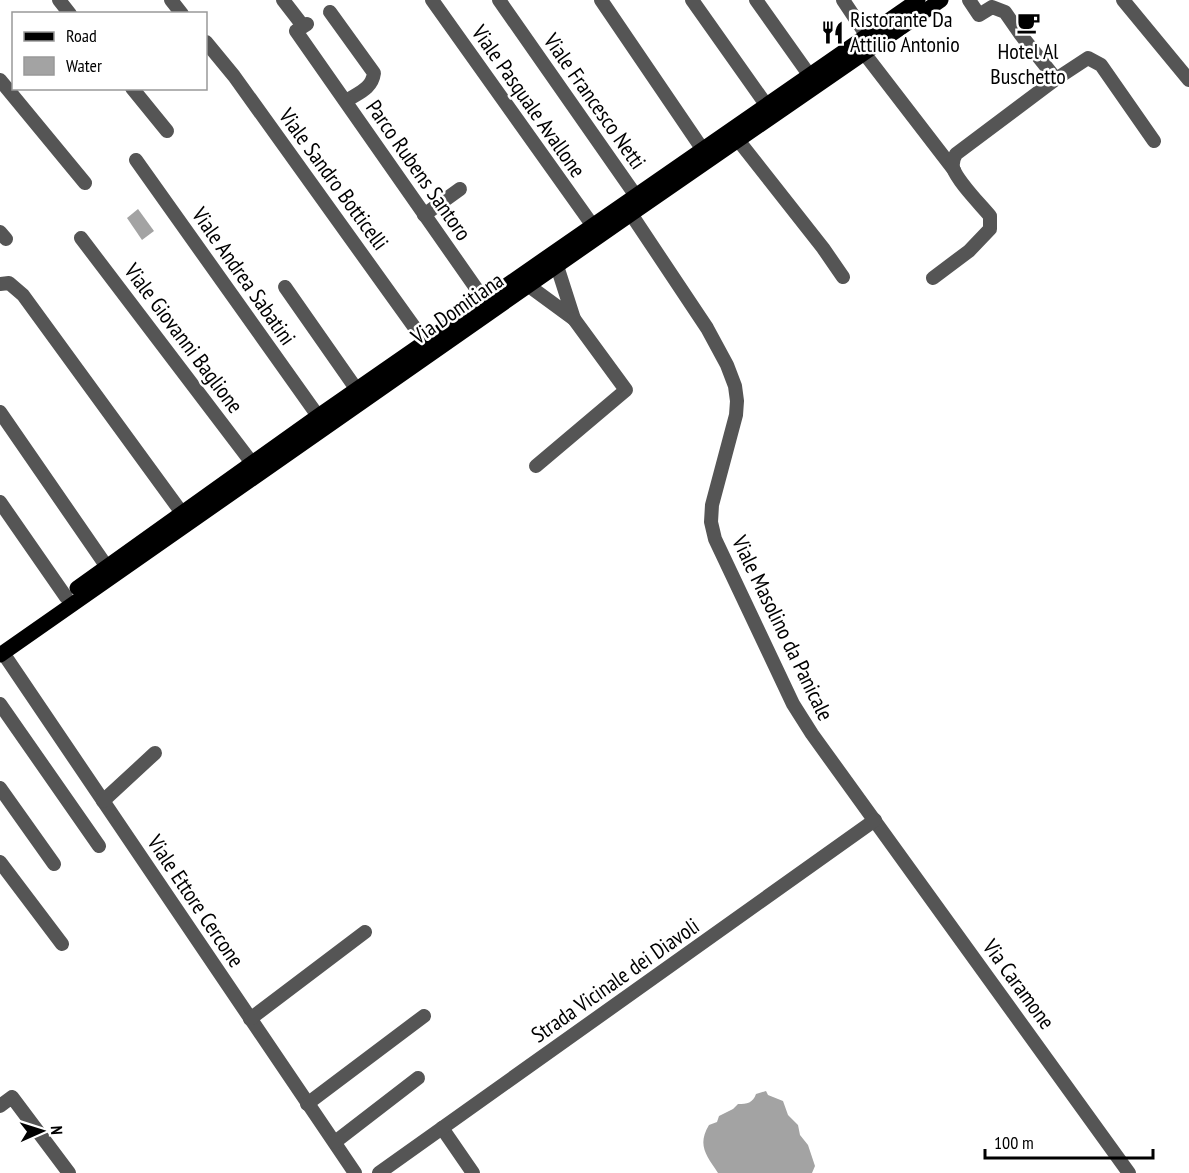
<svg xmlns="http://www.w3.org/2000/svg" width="1189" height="1173" font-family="'PT Sans Narrow',sans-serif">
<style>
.water{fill:#a3a3a3}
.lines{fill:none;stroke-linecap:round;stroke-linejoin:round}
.minor{stroke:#555;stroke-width:14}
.major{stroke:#000;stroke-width:15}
.labels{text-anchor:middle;stroke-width:5;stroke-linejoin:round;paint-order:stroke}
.poi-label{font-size:22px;fill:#000;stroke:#fff;text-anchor:start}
.street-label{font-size:22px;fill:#000;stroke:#fff}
</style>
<rect width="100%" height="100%" fill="#fff"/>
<!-- water -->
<g class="water">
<path d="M138,209l16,22 -12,9 -15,-22z"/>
<path d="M766,1091l2,4 15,6 5,14 10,10 2,10 8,10 7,21 -3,7h-94c-12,-18 -21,-28 -9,-48l8,-3 2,-6 14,-7 5,-5c9,0 15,-1 18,-10z"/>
</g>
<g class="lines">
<!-- minor -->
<g class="minor">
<path d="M59,0l11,14"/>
<path d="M171,0l11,14"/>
<path d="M283,0l17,22"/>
<path d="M432,0l161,226"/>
<path d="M499,0l137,196"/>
<path d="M601,0l102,150"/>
<path d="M692,0l75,106"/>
<path d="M756,0l54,76"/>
<path d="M843,0l24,36"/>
<path d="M969,0l10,15 13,-8 13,5 16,23 35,44"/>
<path d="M1123,0l66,80"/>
<path d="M330,12l44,61c-2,16 -16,20 -28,28"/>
<path d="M307,24l-11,7 189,270"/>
<path d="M206,42l28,34 191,266"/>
<path d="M864,53l90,117"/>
<path d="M0,80l85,103"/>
<path d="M132,88l35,43"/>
<path d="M738,140l85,108 20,29"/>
<path d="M136,160l182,256"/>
<path d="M631,214l76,114 20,37 8,21 2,15 -1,14 -24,90 -1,17 4,17 78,165 19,30 317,439"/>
<path d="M424,215l36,-26"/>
<path d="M0,232l6,7"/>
<path d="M81,238l171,225"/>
<path d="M933,278l36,-27 21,-22v-13c-10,-12 -32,-34 -37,-48 -1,-6 0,-9 3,-14l100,-75 32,-21 13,7 53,76"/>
<path d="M0,284l9,-1 14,12 159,218"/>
<path d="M529,286l45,33 -17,-53"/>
<path d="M285,287l72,103"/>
<path d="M0,412l107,155"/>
<path d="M536,466l90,-76 -52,-71"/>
<path d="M0,502l66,95"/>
<path d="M3,653l352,520"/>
<path d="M0,704l99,142"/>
<path d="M0,788l54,76"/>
<path d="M103,801l52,-48"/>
<path d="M0,862l62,82"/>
<path d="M250,1019l115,-87"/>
<path d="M307,1104l117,-88"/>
<path d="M0,1106l12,-9 57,76"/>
<path d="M442,1128l31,45"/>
<path d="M335,1142l83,-64"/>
<path d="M379,1173l496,-353"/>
</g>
<!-- major -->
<g class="major">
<path d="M77,588l241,-172 600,-416"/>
<path d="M0,655l631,-441 310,-214"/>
</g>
</g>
<!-- icons -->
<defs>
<symbol id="cafe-bare" viewBox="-9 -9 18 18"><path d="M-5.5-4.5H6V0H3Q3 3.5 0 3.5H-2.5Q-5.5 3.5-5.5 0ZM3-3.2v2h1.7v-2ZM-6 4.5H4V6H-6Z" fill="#000" stroke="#fff" stroke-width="2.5" paint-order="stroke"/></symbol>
<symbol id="restaurant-bare" viewBox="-9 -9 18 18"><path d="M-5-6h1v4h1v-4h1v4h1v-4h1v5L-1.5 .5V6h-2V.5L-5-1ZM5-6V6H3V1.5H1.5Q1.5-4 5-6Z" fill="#000" stroke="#fff" stroke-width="2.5" paint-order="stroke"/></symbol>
</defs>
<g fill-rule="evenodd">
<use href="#cafe-bare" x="1012" y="6" width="33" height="33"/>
<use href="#restaurant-bare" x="816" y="16" width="33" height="33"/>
</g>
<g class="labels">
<!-- poi labels -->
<g class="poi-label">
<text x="850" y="27">Ristorante Da<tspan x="850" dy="25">Attilio Antonio</tspan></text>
<text x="1028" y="59" text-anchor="middle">Hotel Al<tspan x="1028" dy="25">Buschetto</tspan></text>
</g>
<!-- street labels -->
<g class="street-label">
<text transform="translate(529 101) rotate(55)" y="8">Viale Pasquale Avallone</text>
<text transform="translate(595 101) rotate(55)" y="8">Viale Francesco Netti</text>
<text transform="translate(419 170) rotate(55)" y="8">Parco Rubens Santoro</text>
<text transform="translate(334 179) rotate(54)" y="8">Viale Sandro Botticelli</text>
<text transform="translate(244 276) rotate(55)" y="8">Viale Andrea Sabatini</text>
<text transform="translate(457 308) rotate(-35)" y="8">Via Domitiana</text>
<text transform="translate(184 338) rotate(53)" y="8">Viale Giovanni Baglione</text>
<text transform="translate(783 628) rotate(64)" y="8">Viale Masolino da Panicale</text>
<text transform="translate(196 901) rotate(56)" y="8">Viale Ettore Cercone</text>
<text transform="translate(615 980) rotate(-35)" y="8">Strada Vicinale dei Diavoli</text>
<text transform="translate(1019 984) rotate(54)" y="8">Via Caramone</text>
</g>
</g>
<!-- legend -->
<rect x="12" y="12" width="195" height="78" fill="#ffffff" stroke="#999999" stroke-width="1.5"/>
<rect x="24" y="32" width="30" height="9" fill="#000000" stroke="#999999" stroke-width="1.5"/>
<text x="66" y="42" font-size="18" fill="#000000">Road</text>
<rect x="24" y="57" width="30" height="18" fill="#a3a3a3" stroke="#999999" stroke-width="1.5"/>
<text x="66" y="72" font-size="18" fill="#000000">Water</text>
<!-- north arrow -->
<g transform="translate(42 1131) rotate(87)" stroke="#ffffff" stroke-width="4.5" paint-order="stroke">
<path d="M0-4.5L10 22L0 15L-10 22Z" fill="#000000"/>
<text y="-9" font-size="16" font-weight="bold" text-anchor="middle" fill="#000000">N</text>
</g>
<!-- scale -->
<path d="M985 1149v9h168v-9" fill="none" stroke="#000000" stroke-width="3"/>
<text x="994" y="1149" font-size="18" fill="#000000" stroke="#ffffff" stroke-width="4.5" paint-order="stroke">100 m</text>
</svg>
